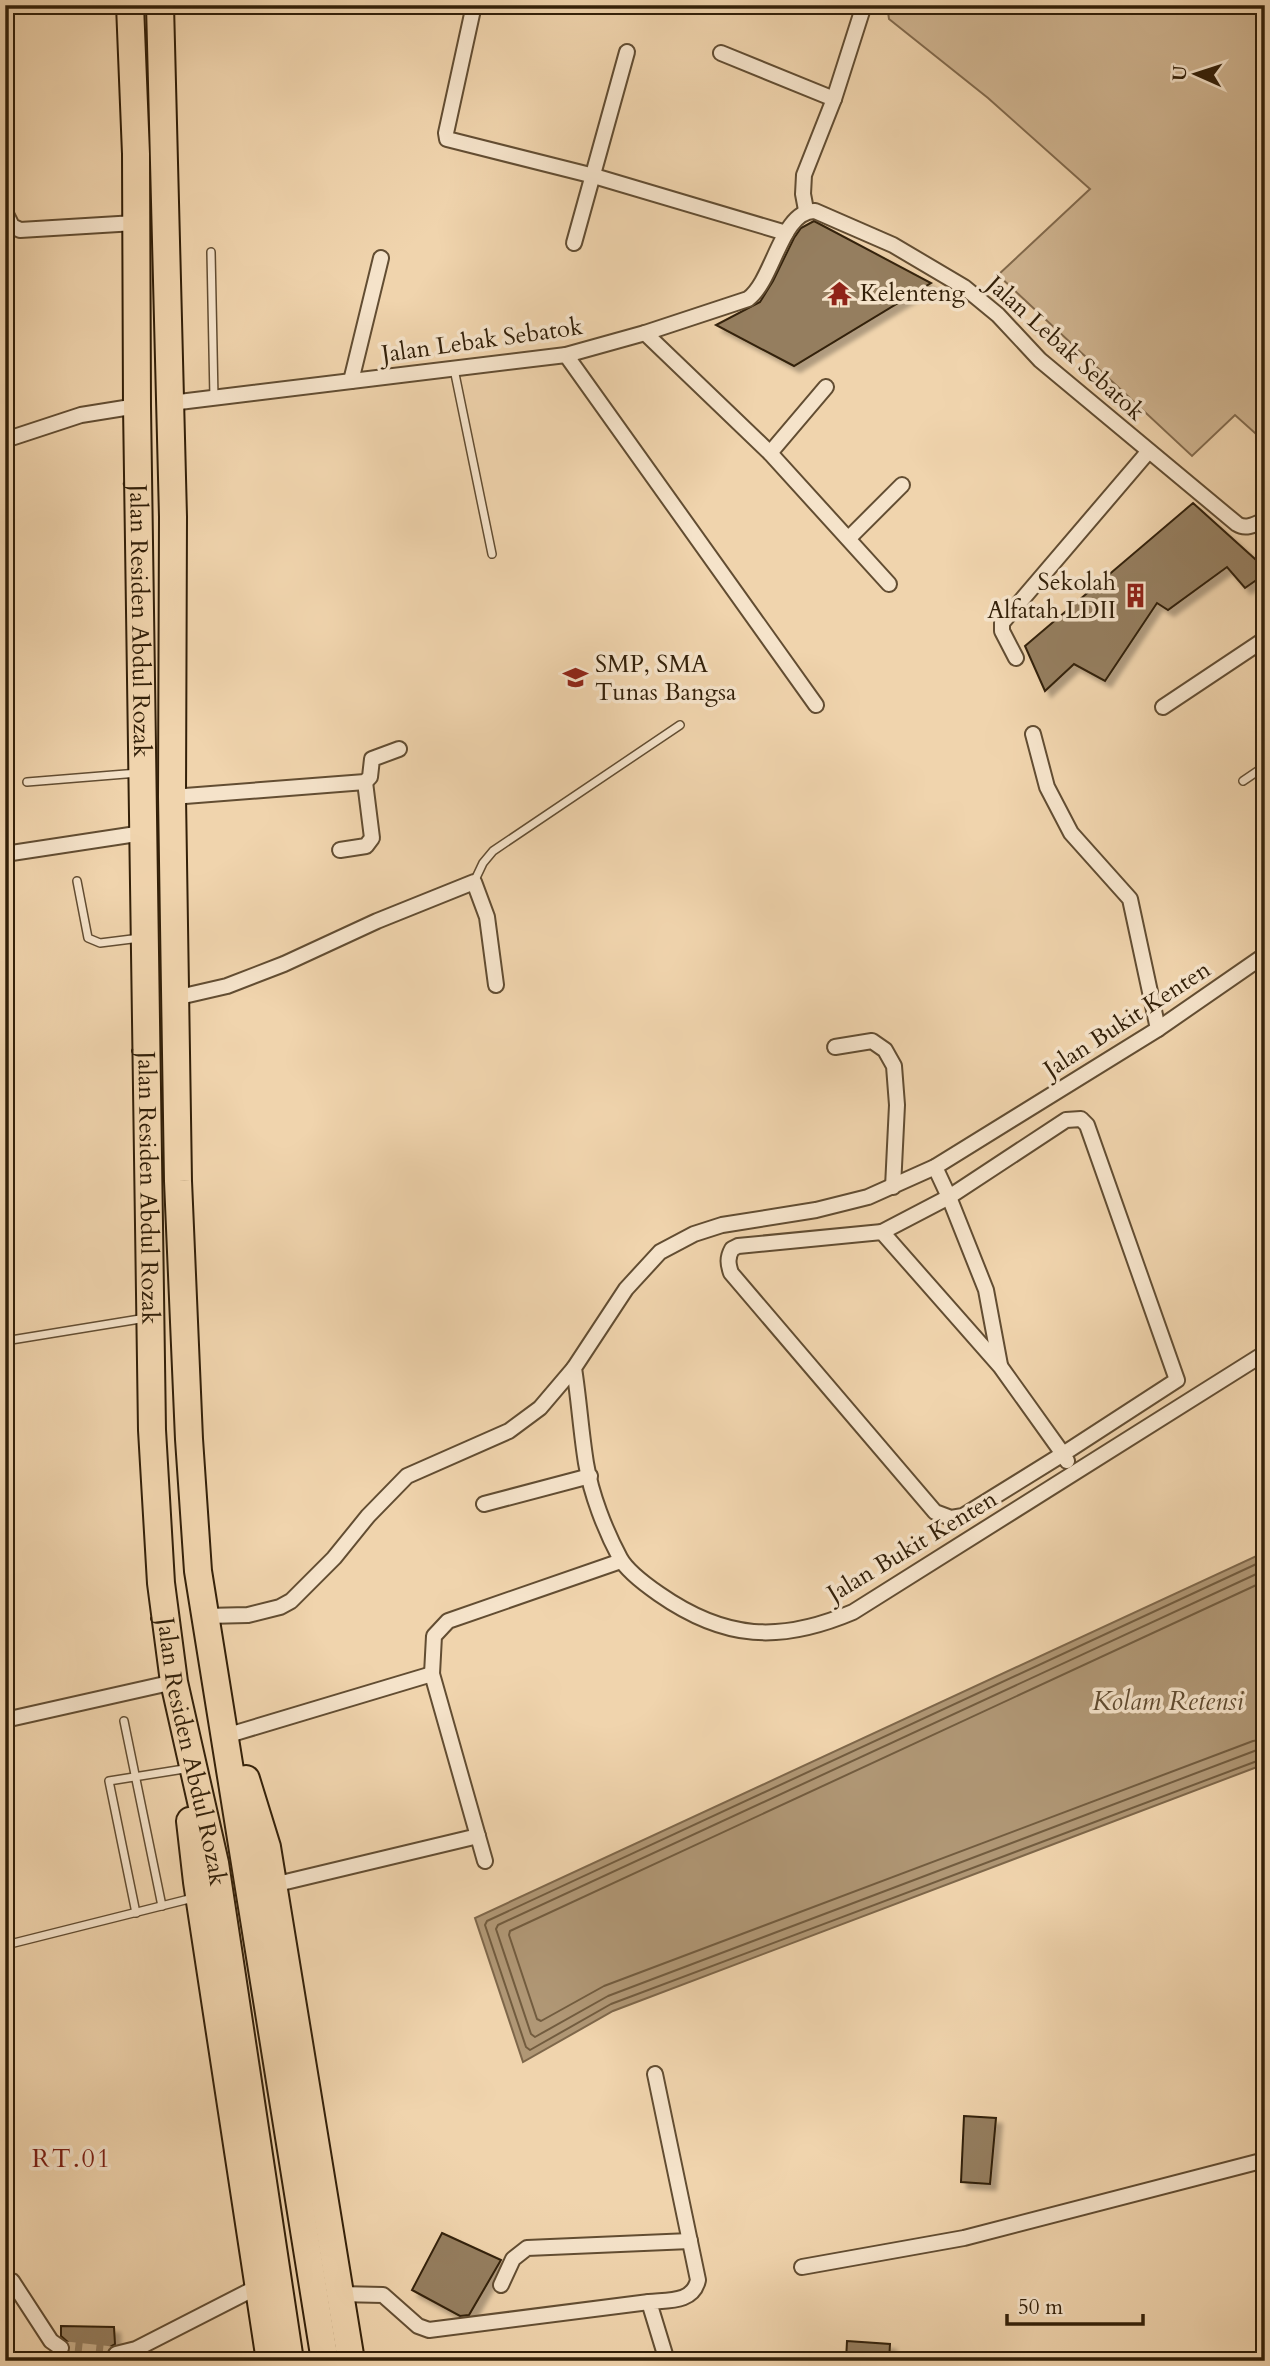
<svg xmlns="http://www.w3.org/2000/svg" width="1270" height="2366" font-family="Cardo,serif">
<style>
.green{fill:#d0b591;stroke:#826a4d;stroke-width:2}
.water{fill:#b09775;stroke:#7e674a;stroke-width:2}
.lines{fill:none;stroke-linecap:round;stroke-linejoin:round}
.shore{stroke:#725c3f;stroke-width:2}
.building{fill:#957e5e;stroke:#332009;stroke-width:2;filter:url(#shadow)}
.street-tunnel{stroke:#cab08c;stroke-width:14;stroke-dasharray:14 7;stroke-linecap:butt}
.lane-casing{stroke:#624d32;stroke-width:10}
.street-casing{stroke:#624d32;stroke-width:18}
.highway-casing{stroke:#332009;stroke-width:30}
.lane{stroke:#f5e3ca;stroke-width:7}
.street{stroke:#f5e3ca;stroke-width:14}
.highway{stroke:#f0d4ad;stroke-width:26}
.labels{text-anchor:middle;stroke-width:7;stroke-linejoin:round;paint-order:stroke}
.poi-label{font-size:24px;fill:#332009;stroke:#f5e3ca;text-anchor:start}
.street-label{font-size:24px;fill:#332009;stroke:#f5e3ca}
.water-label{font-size:26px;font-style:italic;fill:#5f4a2f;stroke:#f5e3ca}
.neighbourhood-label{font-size:26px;letter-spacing:2px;fill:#7a1f14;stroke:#f5e3ca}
</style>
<defs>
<filter id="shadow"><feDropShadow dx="6" dy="6" stdDeviation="2" flood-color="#0004"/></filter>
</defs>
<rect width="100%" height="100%" fill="#f0d4ad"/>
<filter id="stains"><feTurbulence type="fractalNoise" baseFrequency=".00286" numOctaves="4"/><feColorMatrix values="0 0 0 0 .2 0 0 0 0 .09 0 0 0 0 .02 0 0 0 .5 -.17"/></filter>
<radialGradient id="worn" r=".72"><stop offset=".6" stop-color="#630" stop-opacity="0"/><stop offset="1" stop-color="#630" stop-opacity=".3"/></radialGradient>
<!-- green -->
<path class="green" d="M887,5h378v437l-30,-27 -43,41 -194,-181 92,-86 -102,-91 -99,-79z"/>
<!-- water -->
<path class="water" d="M1265,1552v212l-652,247 -90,51 -48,-144z"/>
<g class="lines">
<!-- shore -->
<g class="shore">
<path d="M1265,1560l-778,361 -2,4 41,122 4,3 81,-46 654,-246"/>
<path d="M1265,1570l-767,355 -2,4 35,105 4,3 73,-41 649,-246 8,-1"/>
<path d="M1265,1581l-755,350 -1,4 28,84 4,2 63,-35 649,-245 12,-2"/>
</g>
</g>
<!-- building -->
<g class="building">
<path d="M814,221l117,62 -137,83 -78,-41 44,-23 13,-21 21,-43 7,-10z"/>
<path d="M1193,503l72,65v6l-20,14 -18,-21 -59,43 -11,-7 -52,78 -31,-17 -29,27 -20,-45z"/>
<path d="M964,2116l32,2 -6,66 -29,-2z"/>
<path d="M442,2233l59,27 -32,55 -9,1 -48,-26z"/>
<path d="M61,2326l53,1 1,17 -5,3 -3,5 2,9h-47v-4l6,-3 3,-6 -2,-5 -8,-7z"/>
<path d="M847,2341l43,3 -1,17h-43z"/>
</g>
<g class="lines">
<!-- street-tunnel -->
<path class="street-tunnel" d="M61,2348l55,6"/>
<defs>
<g id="lane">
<path d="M211,252l3,146"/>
<path d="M454,369l38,185"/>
<path d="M1243,781l22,-15"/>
<path d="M27,782l111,-9"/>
<path d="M77,881l11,57 12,5 40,-5"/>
<path d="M474,882l9,-19 10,-12 187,-126"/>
<path d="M5,1341l141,-23"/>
<path d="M124,1721l38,185"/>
<path d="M136,1913l-27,-132 75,-12"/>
<path d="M14,1943l179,-45"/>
</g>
<g id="street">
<path d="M474,5l-28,128 1,6 147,37 192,57"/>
<path d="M721,53l113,46"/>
<path d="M806,210l-3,-16 1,-19 30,-76 30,-94"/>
<path d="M5,212l7,14 8,4 115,-7"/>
<path d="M574,243l53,-191"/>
<path d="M645,333l125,120 119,131"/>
<path d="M566,355l250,350"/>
<path d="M351,381l30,-123"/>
<path d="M171,403l395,-48 79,-22 103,-34c26,-19 33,-89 67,-88l78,34 71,42 34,28 42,45 197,164c9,6 19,0 28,-4"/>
<path d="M5,440l76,-25 56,-9"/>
<path d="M770,453l56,-66"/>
<path d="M849,538l53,-53"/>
<path d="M1016,658l-14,-27v-8l146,-171"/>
<path d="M1163,707l102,-68"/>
<path d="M1033,734l14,53 24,46 59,66 28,130"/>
<path d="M172,797l193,-15 5,-5 2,-18 27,-10"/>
<path d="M340,850l26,-4 6,-8 -7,-56"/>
<path d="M5,854l138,-21"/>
<path d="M1265,955l-107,74 -223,138 -67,30 -52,13 -94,15 -28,9 -34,18 -34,37 -52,79c5,32 7,64 12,95 5,31 19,67 34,95 7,13 26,27 39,36 66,46 121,49 194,18l412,-259"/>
<path d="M175,998l52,-12 57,-22 93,-43 97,-39 13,35 9,68"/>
<path d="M835,1047l37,-6 13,9 9,16 3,39 -4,82"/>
<path d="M935,1167l14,30 37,93 14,75"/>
<path d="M882,1232l118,134 63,88 -100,62 -12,2 -16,-6 -204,-239c-3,-9 -4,-15 1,-24l6,-3z"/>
<path d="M882,1232l67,-35 117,-77 15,-1 6,6 90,255 -114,74 4,7"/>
<path d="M484,1504l106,-28"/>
<path d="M206,1616l42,-1 32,-8 11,-6 43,-43 34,-42 39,-40 102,-45 31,-23 34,-40"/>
<path d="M5,1720l169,-38"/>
<path d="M232,1734l200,-60"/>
<path d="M485,1861l-53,-187 2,-38 14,-15 173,-60"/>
<path d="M273,1885l205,-49"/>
<path d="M655,2074l43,206c-5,23 -30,20 -49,22l18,59"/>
<path d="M802,2267l162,-29 301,-78"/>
<path d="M12,2281l39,60 10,7"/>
<path d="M501,2285l12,-26 14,-11 163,-7"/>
<path d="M339,2294l44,1 35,31 11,4 220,-28"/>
<path d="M116,2354l20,-5 123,-63"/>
</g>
<g id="highway">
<path id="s1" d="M130,5l6,149 1,252 15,1024 9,153 13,99 41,181 75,498"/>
<path d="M160,5l13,512 -1,280 6,384 11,258 9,132 127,790"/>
<path d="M246,1779l21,68 84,514"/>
<path d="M190,1821l7,61 73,479"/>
</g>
</defs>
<!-- lane casing -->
<use href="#lane" class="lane-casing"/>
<!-- street casing -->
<use href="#street" class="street-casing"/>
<!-- highway casing -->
<use href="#highway" class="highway-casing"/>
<!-- lane -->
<use href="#lane" class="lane"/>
<!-- street -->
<use href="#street" class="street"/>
<!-- highway -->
<use href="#highway" class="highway"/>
</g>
<!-- icons -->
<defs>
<symbol id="temple-bare" viewBox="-9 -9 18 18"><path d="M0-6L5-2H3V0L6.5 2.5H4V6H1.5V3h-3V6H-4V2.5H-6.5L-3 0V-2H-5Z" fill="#8f2418" stroke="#f5e3ca" stroke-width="2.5" paint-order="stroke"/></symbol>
<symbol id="building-bare" viewBox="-9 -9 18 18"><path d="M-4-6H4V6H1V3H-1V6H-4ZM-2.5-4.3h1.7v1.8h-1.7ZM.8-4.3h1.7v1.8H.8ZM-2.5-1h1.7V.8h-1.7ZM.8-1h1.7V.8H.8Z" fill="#8f2418" stroke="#f5e3ca" stroke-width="2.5" paint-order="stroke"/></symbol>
<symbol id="school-bare" viewBox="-9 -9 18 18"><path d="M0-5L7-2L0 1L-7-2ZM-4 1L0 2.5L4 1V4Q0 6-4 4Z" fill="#8f2418" stroke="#f5e3ca" stroke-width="2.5" paint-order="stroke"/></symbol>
</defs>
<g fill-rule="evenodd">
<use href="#temple-bare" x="822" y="276" width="35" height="35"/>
<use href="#building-bare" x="1118" y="578" width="35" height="35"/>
<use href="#school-bare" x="558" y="660" width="35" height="35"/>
</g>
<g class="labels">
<!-- poi labels -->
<g class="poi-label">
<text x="860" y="301">Kelenteng</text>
<text x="1116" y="590" text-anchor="end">Sekolah<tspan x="1116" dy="28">Alfatah LDII</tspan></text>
<text x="595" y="672">SMP, SMA<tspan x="595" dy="28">Tunas Bangsa</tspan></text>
</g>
<!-- street labels -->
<g class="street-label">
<text transform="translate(482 340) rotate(-8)" y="8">Jalan Lebak Sebatok</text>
<text transform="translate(1066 348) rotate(42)" y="8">Jalan Lebak Sebatok</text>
<text dy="8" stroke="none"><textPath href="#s1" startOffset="616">Jalan Residen Abdul Rozak</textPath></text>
<text transform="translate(1127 1019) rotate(-33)" y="8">Jalan Bukit Kenten</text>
<text dy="8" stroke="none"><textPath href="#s1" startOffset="1183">Jalan Residen Abdul Rozak</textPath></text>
<text transform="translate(912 1546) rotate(-31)" y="8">Jalan Bukit Kenten</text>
<text dy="8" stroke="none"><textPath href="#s1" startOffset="1750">Jalan Residen Abdul Rozak</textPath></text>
</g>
<!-- water labels -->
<g class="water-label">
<text x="1168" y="1710">Kolam Retensi</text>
</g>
<!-- neighbourhood labels -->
<g class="neighbourhood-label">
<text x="72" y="2167">RT.01</text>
</g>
</g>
<!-- margin -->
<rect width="1270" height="2366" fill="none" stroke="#f0d4ad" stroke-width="28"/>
<rect x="7" y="7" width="1256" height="2352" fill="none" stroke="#332009" stroke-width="3.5"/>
<rect x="14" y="14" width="1242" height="2338" fill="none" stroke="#332009" stroke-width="2"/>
<!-- north arrow -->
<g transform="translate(1196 74) rotate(273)" stroke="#f5e3ca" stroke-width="5" paint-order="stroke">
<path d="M0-5L12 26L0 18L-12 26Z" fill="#332009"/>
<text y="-10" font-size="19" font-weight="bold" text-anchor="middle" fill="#332009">U</text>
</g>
<!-- scale -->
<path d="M1007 2314v10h136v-10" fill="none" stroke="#332009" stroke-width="3.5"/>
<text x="1018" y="2314" font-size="21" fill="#332009" stroke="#f5e3ca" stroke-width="5" paint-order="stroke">50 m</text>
<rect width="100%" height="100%" filter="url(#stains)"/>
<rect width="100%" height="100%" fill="url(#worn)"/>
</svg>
